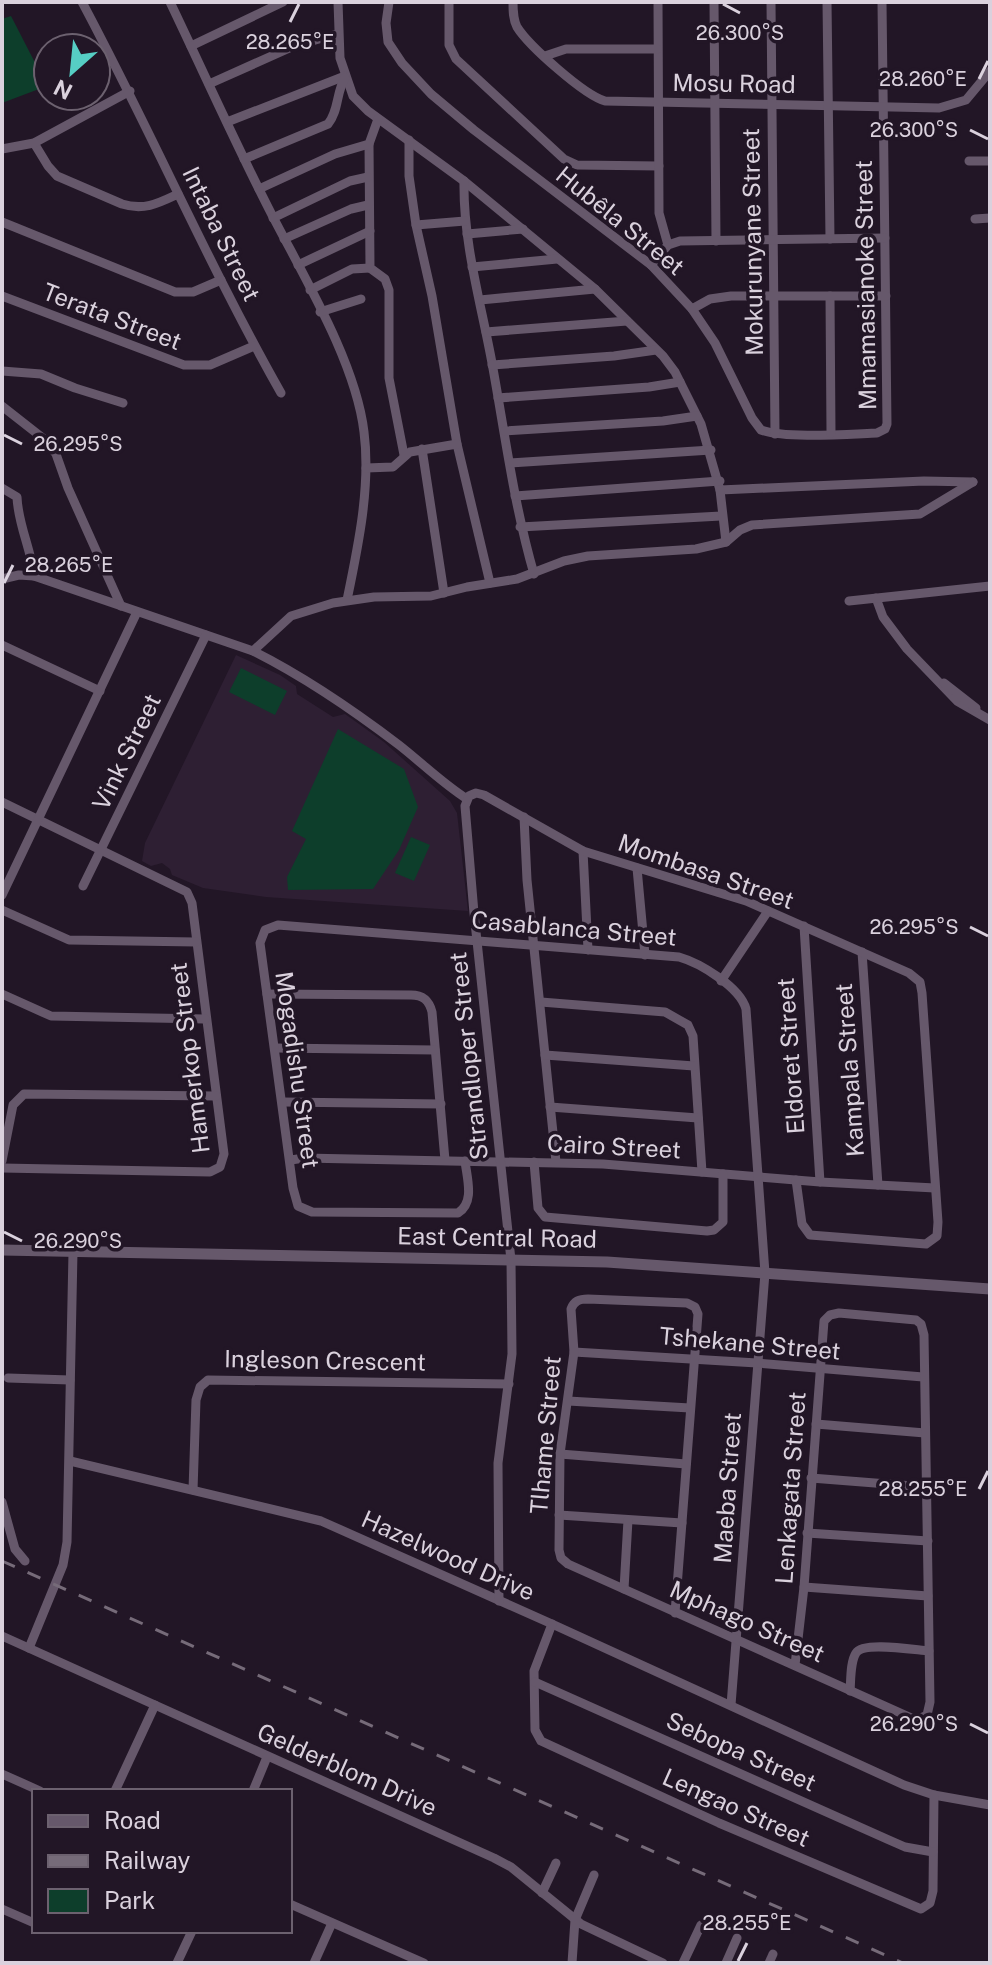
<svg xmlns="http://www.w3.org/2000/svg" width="992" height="1965" font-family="'Public Sans',sans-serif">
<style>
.built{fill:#2e1f33}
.green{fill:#0d3e2b}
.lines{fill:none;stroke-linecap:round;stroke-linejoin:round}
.minor{stroke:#66586b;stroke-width:9}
.tertiary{stroke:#66586b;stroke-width:11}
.rail{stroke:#766b79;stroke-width:3;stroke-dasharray:14 14;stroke-linecap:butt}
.ticks{fill:none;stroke:#dad1dd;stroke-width:3}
.labels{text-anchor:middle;stroke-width:7;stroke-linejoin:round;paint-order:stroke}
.street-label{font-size:24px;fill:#dad1dd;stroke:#221626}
.ticks-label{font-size:20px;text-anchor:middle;fill:#dad1dd;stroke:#221626;stroke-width:7;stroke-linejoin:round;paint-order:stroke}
</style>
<rect width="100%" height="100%" fill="#221626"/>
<!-- built -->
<path class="built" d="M236,655l44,20 16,11 1,8 36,23 12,-3 39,28 66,59 7,12 11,98 -202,-14 -63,-9 -31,-13 -2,-6 -8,-6 -11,3 -9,-5 3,-18z"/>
<!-- green -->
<g class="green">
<path d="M11,16l36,70 -45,17v-84z"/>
<path d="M241,668l46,23 -12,24 -46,-23z"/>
<path d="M338,729l66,40 14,38 -19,43 -26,39 -85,1 -1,-13 19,-38 -14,-8z"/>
<path d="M411,837l19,8 -16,36 -19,-8z"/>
</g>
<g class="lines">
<!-- minor -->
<g class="minor">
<path d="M82,2c69,129 127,264 199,391"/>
<path d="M170,2c34,71 66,143 102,213 32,62 84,148 92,217 7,54 -6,115 -17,168"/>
<path d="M338,2l2,56 13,38 15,15 96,70 131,108 68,67 12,16 26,52 19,66 204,-9 49,1"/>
<path d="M389,2l-3,21 2,19 14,21 29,31 43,36 177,135 41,44 23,34 37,75 9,12c23,9 89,4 116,3l8,-4 2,-5 -5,-422"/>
<path d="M449,2v43l7,14 108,100 13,6 82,1"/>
<path d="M513,2c0,9 0,17 4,25 12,19 67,68 88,74l334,7 27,-8 24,-29"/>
<path d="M658,2l1,211 9,32"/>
<path d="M714,2l2,239"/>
<path d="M771,2l4,432"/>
<path d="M827,2l3,237"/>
<path d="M191,46l92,-44"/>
<path d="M545,56l21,-7h91"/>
<path d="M209,84l85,-38 43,-12"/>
<path d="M227,122l118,-46"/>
<path d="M409,140v36l7,49 16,71 25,148 33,139"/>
<path d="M34,143l14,23 9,10 65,28c22,7 37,-1 56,-10"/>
<path d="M369,144l1,124 15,11 4,11v88l15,77"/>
<path d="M2,149l32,-6 96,-52"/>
<path d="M244,159l84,-35c11,-13 8,-32 17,-46"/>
<path d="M969,161h21"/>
<path d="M464,181c-1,62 17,122 28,182 13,71 22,142 42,211"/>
<path d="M259,189l76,-35 34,-10 9,-25"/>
<path d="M273,218l77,-37 18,-4"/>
<path d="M975,219l15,-1"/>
<path d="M2,222l173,70h18l28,-12"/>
<path d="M416,225l49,-4"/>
<path d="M467,234l56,-5"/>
<path d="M284,239l67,-30 17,-4"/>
<path d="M298,265l72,-34"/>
<path d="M651,265l17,-20 12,-4 205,-3"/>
<path d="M472,267l85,-8"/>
<path d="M310,290l42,-21 18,-1"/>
<path d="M2,296l182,69h26l44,-19"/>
<path d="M830,296l1,137"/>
<path d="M480,300l115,-11"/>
<path d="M692,309l18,-10 21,-3h155"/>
<path d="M320,312l41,-13"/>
<path d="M486,332l141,-11"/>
<path d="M492,365l122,-9 42,-6"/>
<path d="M2,371l39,3 34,14 48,15"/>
<path d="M498,398l151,-11 31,-5"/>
<path d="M2,406l42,33 12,15 12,34 53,118"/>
<path d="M505,431l158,-10 34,-5"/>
<path d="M422,449l22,144"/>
<path d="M510,463l201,-13"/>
<path d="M366,468l27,-1 17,-15 47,-8"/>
<path d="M2,488l15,9c1,28 14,51 17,79"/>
<path d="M515,496l205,-15"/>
<path d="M520,527l201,-11"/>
<path d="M726,542l14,-12 12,-5 168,-11 53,-32"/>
<path d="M2,579l17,-4 15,1 219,75c52,26 100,59 146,94 23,18 43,38 68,54"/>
<path d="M876,598l7,19 24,32 50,52 33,19"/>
<path d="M849,601l141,-15"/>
<path d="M2,645l98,46"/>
<path d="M253,651l38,-35 42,-13 41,-6 57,-1 36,-9 50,-8 47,-18 24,-5 108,-7 30,-7 -6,-52"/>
<path d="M944,683l32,25"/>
<path d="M2,802l185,90 5,11 32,251 -4,13 -10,5 -208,-4"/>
<path d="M524,817l3,63 29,282"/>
<path d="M583,851l5,99"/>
<path d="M637,868l8,87"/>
<path d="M83,886l123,-251"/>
<path d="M2,895l135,-283"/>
<path d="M2,910l67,30 127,2"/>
<path d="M804,926l16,256"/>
<path d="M862,952l16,233"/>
<path d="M721,981l47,-70"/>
<path d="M2,994l49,22 154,3"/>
<path d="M267,994l144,1c12,0 18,5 21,17l13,148"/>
<path d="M541,1002l124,10 23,13 5,11 9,136"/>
<path d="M275,1048l160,2"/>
<path d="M545,1055l149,11"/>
<path d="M283,1102l158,2"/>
<path d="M550,1107l148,11"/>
<path d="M291,1160l13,-2 299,6 217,18 115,6"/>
<path d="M2,1161l11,-56 11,-11 192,2"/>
<path d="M465,1161c2,18 10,41 -7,52l-146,-1 -14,-6 -5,-18 -33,-245 5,-13 13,-5 401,32c21,6 61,30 67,52l19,264 -34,432"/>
<path d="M534,1162l4,46 7,9 162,14 7,-1 9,-8v-48"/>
<path d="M574,1352l183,11 166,14"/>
<path d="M8,1378l62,2"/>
<path d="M568,1401l122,7"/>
<path d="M816,1424l109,9"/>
<path d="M560,1454l126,10"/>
<path d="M70,1461l251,60 231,103 352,161 30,10 56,10"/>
<path d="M811,1478l115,9"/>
<path d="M193,1490l3,-90 4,-13 8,-7 301,4"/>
<path d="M2,1502l13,47 10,12"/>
<path d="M559,1515l123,8"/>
<path d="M807,1533l121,8"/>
<path d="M804,1587l124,9"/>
<path d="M624,1589l4,-69"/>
<path d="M499,1601l-1,-138 14,-109 -1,-94 -37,-347 -9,-107 4,-10 7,-3 8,2 99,56 163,50 163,72 11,9 2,11 16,229 -1,14 -11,8 -116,-9 -8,-11 -6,-44"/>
<path d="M675,1613l23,-299 -3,-7 -8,-4 -99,-4c-9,0 -14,2 -17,10l3,43 -14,102 -1,96 2,8 7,6 348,156 11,-5 3,-13 -6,-367 -3,-11 -5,-4 -77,-7 -9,2 -6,6 -20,266 -9,78"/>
<path d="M552,1624l-18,47 1,59 6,11 178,82 202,86 9,-6 3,-12 1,-96"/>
<path d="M2,1636l492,222 17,9 70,57 82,39"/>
<path d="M29,1648l34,-83 4,-23 6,-290"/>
<path d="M535,1682l354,158 16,7 28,5"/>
<path d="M850,1691c1,-10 0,-29 6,-38 7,-12 59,-3 73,-2"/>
<path d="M2,1774l38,17"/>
<path d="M115,1791l40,-86"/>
<path d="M253,1791l14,-34"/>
<path d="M542,1893l14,-30"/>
<path d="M290,1904l134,59"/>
<path d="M2,1909l32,14"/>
<path d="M177,1963l15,-32"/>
<path d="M314,1963l18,-40"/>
<path d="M572,1963l3,-43 19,-45"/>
<path d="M683,1963l18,-38"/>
<path d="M726,1963l11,-25"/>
<path d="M769,1963l4,-9"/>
</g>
<!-- tertiary -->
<path class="tertiary" d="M2,1250l605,12 383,27"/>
<!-- rail -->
<path class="rail" d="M2,1561l901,402"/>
</g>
<!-- ticks -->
<path class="ticks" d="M723,4l17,9M290,22l9,-18M979,79l9,-18M970,130l18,9M4,435l18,9M4,583l9,-18M970,927l18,9M4,1232l18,9M979,1489l9,-18M970,1724l18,9M738,1961l9,-18"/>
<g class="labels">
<!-- street labels -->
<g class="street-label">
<text transform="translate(734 84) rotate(1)" y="8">Mosu Road</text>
<text transform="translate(620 221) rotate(39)" y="8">Hubêla Street</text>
<text transform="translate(221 234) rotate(64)" y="8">Intaba Street</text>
<text transform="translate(753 242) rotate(-91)" y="8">Mokurunyane Street</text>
<text transform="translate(866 285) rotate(-91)" y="8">Mmamasianoke Street</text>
<text transform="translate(112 317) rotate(21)" y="8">Terata Street</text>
<text transform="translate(127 752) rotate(-64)" y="8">Vink Street</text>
<text transform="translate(706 872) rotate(19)" y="8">Mombasa Street</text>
<text transform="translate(574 929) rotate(5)" y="8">Casablanca Street</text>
<text transform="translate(469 1056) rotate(-96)" y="8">Strandloper Street</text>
<text transform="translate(791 1056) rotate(-94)" y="8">Eldoret Street</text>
<text transform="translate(190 1058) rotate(-97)" y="8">Hamerkop Street</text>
<text transform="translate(297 1070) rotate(82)" y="8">Mogadishu Street</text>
<text transform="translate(850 1070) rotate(-94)" y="8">Kampala Street</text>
<text transform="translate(614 1147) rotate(3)" y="8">Cairo Street</text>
<text transform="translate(497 1238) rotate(1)" y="8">East Central Road</text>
<text transform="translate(750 1344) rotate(5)" y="8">Tshekane Street</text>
<text transform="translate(325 1361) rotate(1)" y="8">Ingleson Crescent</text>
<text transform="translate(546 1435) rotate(-85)" y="8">Tlhame Street</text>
<text transform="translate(728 1488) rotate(-86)" y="8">Maeba Street</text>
<text transform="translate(791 1488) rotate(-86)" y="8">Lenkagata Street</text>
<text transform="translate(448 1556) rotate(24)" y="8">Hazelwood Drive</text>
<text transform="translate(747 1622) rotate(24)" y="8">Mphago Street</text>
<text transform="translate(741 1752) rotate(24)" y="8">Sebopa Street</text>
<text transform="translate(347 1770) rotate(24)" y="8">Gelderblom Drive</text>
<text transform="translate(736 1808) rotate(24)" y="8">Lengao Street</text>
</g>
</g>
<g class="ticks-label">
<text x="740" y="40">26.300°S</text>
<text x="290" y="49">28.265°E</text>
<text x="923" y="86">28.260°E</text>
<text x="914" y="137">26.300°S</text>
<text x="78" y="451">26.295°S</text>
<text x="69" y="572">28.265°E</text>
<text x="914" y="934">26.295°S</text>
<text x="78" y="1248">26.290°S</text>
<text x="923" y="1496">28.255°E</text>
<text x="914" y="1731">26.290°S</text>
<text x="747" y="1930">28.255°E</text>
</g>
<!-- border -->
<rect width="992" height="1965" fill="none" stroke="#dad1dd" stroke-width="8"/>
<!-- legend -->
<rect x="32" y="1789" width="260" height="144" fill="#221626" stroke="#6c616f" stroke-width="2"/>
<rect x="48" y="1815" width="40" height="12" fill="#66586b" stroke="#6c616f" stroke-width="2"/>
<text x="104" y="1829" font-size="24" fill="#dad1dd">Road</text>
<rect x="48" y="1855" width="40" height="12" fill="#766b79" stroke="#6c616f" stroke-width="2"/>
<text x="104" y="1869" font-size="24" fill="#dad1dd">Railway</text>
<rect x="48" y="1889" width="40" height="24" fill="#0d3e2b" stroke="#6c616f" stroke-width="2"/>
<text x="104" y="1909" font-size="24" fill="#dad1dd">Park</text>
<!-- north arrow -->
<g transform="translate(72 72) rotate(207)"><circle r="38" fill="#221626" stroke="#6c616f" stroke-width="2"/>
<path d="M0-6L14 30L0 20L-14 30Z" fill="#56cec4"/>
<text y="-12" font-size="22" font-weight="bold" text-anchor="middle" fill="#dad1dd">N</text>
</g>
</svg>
